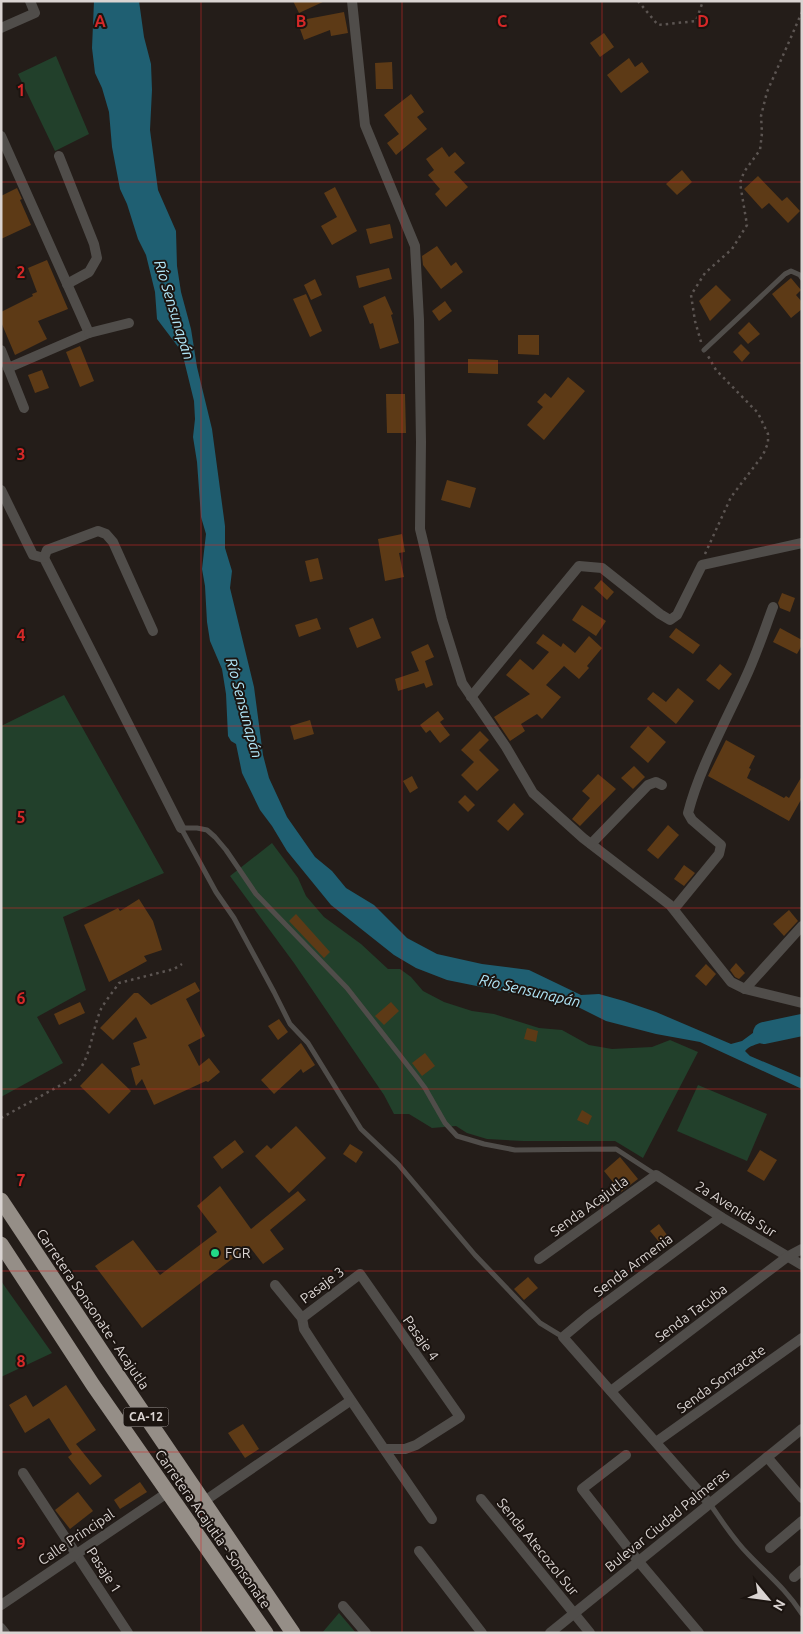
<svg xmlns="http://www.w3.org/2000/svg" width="803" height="1634" font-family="Ubuntu,sans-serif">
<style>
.green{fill:#22402b}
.water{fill:#1f5f72}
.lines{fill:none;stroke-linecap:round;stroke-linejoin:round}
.river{stroke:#1f5f72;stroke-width:22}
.building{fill:#5d3a16}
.path{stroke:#5c5552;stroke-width:2.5;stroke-dasharray:2.5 4;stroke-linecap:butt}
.lane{stroke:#504d4a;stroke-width:5}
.street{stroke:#504d4a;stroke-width:10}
.highway{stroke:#958e87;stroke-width:15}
.grid{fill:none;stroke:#d62828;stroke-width:1;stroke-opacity:0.55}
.poi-dot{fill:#22d887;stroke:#1b1410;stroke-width:2}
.labels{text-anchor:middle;stroke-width:4;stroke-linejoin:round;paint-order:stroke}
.shield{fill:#1b1410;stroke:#a19a98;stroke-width:1}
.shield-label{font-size:12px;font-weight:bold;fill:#dad4d2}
.street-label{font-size:14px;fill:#dad4d2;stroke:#1b1410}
.poi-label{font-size:14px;fill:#dad4d2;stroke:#1b1410;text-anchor:start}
.water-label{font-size:15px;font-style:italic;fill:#b2e8fa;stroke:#1b1410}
.grid-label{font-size:16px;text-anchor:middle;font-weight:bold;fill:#d62828;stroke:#1b1410;stroke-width:4;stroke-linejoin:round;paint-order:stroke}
</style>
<rect width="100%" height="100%" fill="#241d19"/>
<!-- green -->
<g class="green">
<path d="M56,56l33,78 -34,17 -37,-77z"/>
<path d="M64,695l100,178 -101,44 23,73 -49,27 26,46 -62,34v-371z"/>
<path d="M272,843l26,35 8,18 18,21 37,27 27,25h12l11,8 12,14 21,11 28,9 22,3 45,14 23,2 27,15 23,4 40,-2 18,-7 28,12 -55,106 -28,-17h-91l-37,-2 -20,-6 -11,-7 -24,2 -23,-14h-15l-10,-19 -90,-132 -64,-87z"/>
<path d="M698,1085l69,29 -20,47 -70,-30z"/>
<path d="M1,1281l51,72 -51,24z"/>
<path d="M339,1613l17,20h-34z"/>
</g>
<!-- water -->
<path class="water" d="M94,1h45l5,36 7,27 1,26 -2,40 8,60 18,41 1,35 4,26 10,37 6,38 15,62 13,97v22l7,23 -2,17 24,99 9,68 6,23 18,39 28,40 17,14 14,17 28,17 33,33 30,16 45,10 47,6 52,25 18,-1 25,7 32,11 75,32 11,-3 19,-14 10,-4 23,3c-12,4 -20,11 -31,16 -7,3 -13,3 -18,9l5,5 52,22v11l-102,-47 -44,-8 -50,-13 -30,-15 -129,-26 -31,-12 -22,-13 -63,-50 -44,-54 -15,-25 -12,-16 -18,-37 -6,-29 -5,-3 -3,-5 -2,-42 -4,-25 -12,-28 -3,-19 -2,-36 -3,-17 4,-35 -5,-17 -4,-55 -4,-25 2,-18 -1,-18 -12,-49 -25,-33 -2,-27 -9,-37 -8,-16 -11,-35 -7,-15 -8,-42 -3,-35 -7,-24 -7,-15 -3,-25z"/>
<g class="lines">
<!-- river -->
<path class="river" d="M764,1033l38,-8"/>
</g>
<!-- building -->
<g class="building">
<path d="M293,1h32l-26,12z"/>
<path d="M344,12l4,21 -17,3 -1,-6 -26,10 -5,-14 5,-2 -2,-4z"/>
<path d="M604,33l10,14 -14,10 -10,-14z"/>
<path d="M629,58l6,9 7,-5 7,10 -28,21 -14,-18z"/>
<path d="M392,62l1,27h-17l-1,-26z"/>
<path d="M411,94l13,18 -7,5 10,12 -31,26 -9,-12 12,-9 -15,-19z"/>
<path d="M442,147l7,10 6,-5 10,11 -11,9 14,15 -22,20 -11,-13 5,-5 -12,-14 6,-5 -8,-11z"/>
<path d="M682,170l10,12 -15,13 -11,-11z"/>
<path d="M758,176l24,25 5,-4 13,14 -12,12 -19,-20 -7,6 -18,-20z"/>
<path d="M335,187l22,44 -25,14 -11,-19 16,-9 -13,-24z"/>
<path d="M17,188l5,11 -2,1 11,25 -30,14v-43z"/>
<path d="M390,224l3,14 -23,6 -4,-15z"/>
<path d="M437,246l14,20 5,-4 7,10 -22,17 -18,-24 -1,-9z"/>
<path d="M47,260l21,49 -30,12 9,18 -32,16 -14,-33v-10l32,-16 -1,-2 5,-2 -9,-24z"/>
<path d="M389,268l3,11 -33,9 -3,-12z"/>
<path d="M791,278l10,12 -5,5 6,7v7l-11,9 -19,-24z"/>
<path d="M315,279l7,16 -11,5 -7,-15z"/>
<path d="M716,285l15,15 -21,21 -11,-20z"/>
<path d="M306,294l16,37 -12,6 -17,-38z"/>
<path d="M385,296l8,18 -2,1 8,28 -19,6 -7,-26 -3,1 -7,-18z"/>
<path d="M445,301l7,10 -13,10 -7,-10z"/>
<path d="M749,322l11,12 -12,10 -10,-11z"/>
<path d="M518,335h21v20l-21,-1z"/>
<path d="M741,344l9,9 -8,9 -9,-10z"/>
<path d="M80,346l14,35 -14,6 -14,-35z"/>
<path d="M468,359l30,1v14l-30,-1z"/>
<path d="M42,370l7,18 -14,5 -7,-18z"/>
<path d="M568,377l17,14 -41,49 -17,-15 16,-18 -6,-5 8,-9 6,5z"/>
<path d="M386,394h19l1,39h-19z"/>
<path d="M447,480l29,8 -6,20 -29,-8z"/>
<path d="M402,534l3,18 -6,1 5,24 -19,4 -7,-42z"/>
<path d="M318,558l5,21 -13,3 -5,-21z"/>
<path d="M601,580l13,12 -7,8 -13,-12z"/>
<path d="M782,593l13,5 -5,14 -10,-4 -2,-5z"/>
<path d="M582,605l24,16 -10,15 -24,-16z"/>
<path d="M317,618l4,11 -22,8 -4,-12z"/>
<path d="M373,618l8,20 -24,10 -8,-20z"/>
<path d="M676,628l24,17 -7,9 -24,-17z"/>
<path d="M780,628l22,12v5l-5,9 -24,-12z"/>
<path d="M543,634l18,13 2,-4 12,10 14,-17 13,12 -15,18 2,2 -10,11 -15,-13 -18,19 15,12 -19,22 -5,-5 -16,10 4,7 -15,10 -16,-24 36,-23 -24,-19 14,-16 13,11 16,-18 -13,-9z"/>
<path d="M428,644l6,13 -9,4 8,24 -7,3 -2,-5 -26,8 -3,-12 24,-8 -8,-19z"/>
<path d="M720,664l12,10 -13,16 -13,-10z"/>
<path d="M678,688l16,13 -18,23 -29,-25 6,-7 13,10z"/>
<path d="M438,711l6,8 -4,3 10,13 -10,8 -10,-13 -4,3 -6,-8z"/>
<path d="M310,720l4,14 -20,6 -4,-14z"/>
<path d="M648,726l18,16 -18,21 -18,-16z"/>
<path d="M480,731l9,9 -10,10 20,20 -22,21 -16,-16 13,-13 -13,-12z"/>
<path d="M726,740l29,16 -6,12 2,1 -4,9 37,20 2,-2 3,2 13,-22v22l-13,23 -81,-45z"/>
<path d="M634,766l11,11 -12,12 -12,-11z"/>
<path d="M598,774l18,15 -36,37 -8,-7 18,-21 -8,-7z"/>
<path d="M412,776l6,12 -8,5 -7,-12z"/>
<path d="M465,795l10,10 -7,7 -10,-10z"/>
<path d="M514,803l10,11 -16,17 -11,-10z"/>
<path d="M668,825l11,10 -21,24 -11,-9z"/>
<path d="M684,865l11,8 -11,13 -10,-7z"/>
<path d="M139,899l14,22 9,29 -18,6 3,5 -38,21 -25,-57 34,-17 2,3z"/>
<path d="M789,910l9,11 -14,15 -11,-12z"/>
<path d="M296,914l34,38 -6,6 -35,-37z"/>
<path d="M736,963l9,10 -6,6 -4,-2 -5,-7z"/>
<path d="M706,964l10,10 -10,12 -11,-10z"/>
<path d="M195,982l5,9 -14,8 19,37 -17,9 11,21 10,-8 11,14 -12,10 -2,-1 -52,24 -12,-26 -6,7 -5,-18 9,-3 -7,-22 14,-5 -11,-21 -23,23 -13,-12 34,-35h4l13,12z"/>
<path d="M80,1002l5,11 -26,12 -5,-11z"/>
<path d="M391,1002l8,9 -15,14 -9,-9z"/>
<path d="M279,1019l9,13 -10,8 -10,-14z"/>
<path d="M527,1028l11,3 -2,11 -12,-3z"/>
<path d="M301,1043l14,22 -12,8 -2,-4 -27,25 -13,-14z"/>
<path d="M425,1053l10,13 -13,10 -10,-13z"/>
<path d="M102,1063l29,28 -22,23 -29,-28z"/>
<path d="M582,1110l10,6 -4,9 -11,-5z"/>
<path d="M296,1126l30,32 -37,35 -34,-37 12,-11 4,4z"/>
<path d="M235,1140l9,12 -22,17 -9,-12z"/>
<path d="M350,1144l13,8 -7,11 -13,-9z"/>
<path d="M760,1150l17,10 -13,21 -17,-10z"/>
<path d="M620,1157l18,22 -17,13 -17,-21z"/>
<path d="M220,1186l31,43 47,-38 8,9 -36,30 14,19 -21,15 -14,-18 -107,82 -47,-62 38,-26 27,35 57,-43 -20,-26z"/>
<path d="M659,1224l14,19 -8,6 -15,-18z"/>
<path d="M528,1277l10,11 -14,12 -10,-11z"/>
<path d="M66,1385l30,45 -20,14 26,32 -12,9 -22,-28 4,-3 -23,-36 -24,15 -16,-28 17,-10 7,12z"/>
<path d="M243,1424l16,25 -14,9 -17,-25z"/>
<path d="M140,1482l7,10 -27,17 -6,-9z"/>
<path d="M78,1492l15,19 -23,18 -15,-19z"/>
</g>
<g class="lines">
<!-- path -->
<g class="path">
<path d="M638,1l20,24 38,-4 7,-20"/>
<path d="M701,342l-6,-21 -4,-26 14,-22 27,-24 15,-24 -7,-42 4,-11 16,-22 2,-17 -1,-17 6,-24 35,-80"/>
<path d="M705,554l26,-57 32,-42 5,-12v-9l-10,-21 -42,-43 -8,-14"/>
<path d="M1,1118l69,-38c21,-16 21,-48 31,-71 5,-9 12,-17 18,-26l55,-14 8,-5"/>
</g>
<!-- lane -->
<g class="lane">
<path d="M704,350l81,-76 6,-3 9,4 2,3"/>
<path d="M563,1337l-23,-14 -65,-68 -77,-91 -37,-35 -53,-86 -18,-19 -16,-32 -40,-74 -18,-26 -35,-64h16l10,2 8,7 11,13 30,44 91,94 69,88 9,12 20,35 12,13 27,8 31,6 101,-1 40,26"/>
<path d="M710,1504c12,17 23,35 38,50 20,21 38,35 54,60"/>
</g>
<!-- street -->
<g class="street">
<path d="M352,1l13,124 50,121 4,74 2,122 -1,87 22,90 20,64 44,64 27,46 50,45 87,67 61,77 14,7 57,14"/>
<path d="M1,28l34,-15 -5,-12"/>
<path d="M1,136l88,197 -81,35"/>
<path d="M59,156l35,88 3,14 -8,14 -22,12"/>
<path d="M89,333l40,-10"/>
<path d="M1,350l23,58"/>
<path d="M1,490l32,65 11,3 137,270"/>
<path d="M44,558l3,-8 51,-19 8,3 7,8 40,89"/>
<path d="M471,697l108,-131 23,2 58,46 10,6 7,-5 25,-50 100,-22"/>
<path d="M591,844l57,-59 8,-3 6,3"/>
<path d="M674,909l45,-55 2,-9 -29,-25 -4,-7c11,-44 38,-92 57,-134 11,-23 19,-48 28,-72"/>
<path d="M745,989l57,-63"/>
<path d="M539,1259l117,-84 65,42 81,48"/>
<path d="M275,1285l27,33 2,11c41,64 85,127 128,190"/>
<path d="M302,1318l58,-44 100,143 -44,28 -11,4h-20"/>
<path d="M611,1391l176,-134 15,-8"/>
<path d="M656,1442l146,-104"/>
<path d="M626,1455l-44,34 57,73 60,71"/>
<path d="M767,1457l35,41"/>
<path d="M23,1473l105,160"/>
<path d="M481,1499l109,134"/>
<path d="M203,1502l147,-101"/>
<path d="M710,1504l-147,-167 25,-21 133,-99"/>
<path d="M770,1548l32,-27"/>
<path d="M419,1551l63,82"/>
<path d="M794,1577l8,-7"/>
<path d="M1,1605l166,-112"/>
<path d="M343,1606l23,27"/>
<path d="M1,1628l4,5"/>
<path d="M550,1633l252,-204"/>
</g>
<!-- highway -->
<g class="highway">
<path d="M1,1200l111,167 181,266"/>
<path d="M1,1244l92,141 173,248"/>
</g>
</g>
<!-- grid -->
<path class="grid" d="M201,1v1632M402,1v1632M602,1v1632M1,182h801M1,363h801M1,545h801M1,726h801M1,908h801M1,1089h801M1,1271h801M1,1452h801"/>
<!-- markers -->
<circle class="poi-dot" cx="215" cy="1253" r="5"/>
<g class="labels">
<!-- shield labels -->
<rect class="shield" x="123.5" y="1407.5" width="45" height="19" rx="4"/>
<g class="shield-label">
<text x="146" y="1421">CA-12</text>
</g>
<!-- street labels -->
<g class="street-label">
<text transform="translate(589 1206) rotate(-36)" y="5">Senda Acajutla</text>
<text transform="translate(736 1209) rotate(32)" y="5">2a Avenida Sur</text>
<text transform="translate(633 1265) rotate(-37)" y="5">Senda Armenia</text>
<text transform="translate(322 1285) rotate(-37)" y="5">Pasaje 3</text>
<text transform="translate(93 1309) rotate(56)" y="5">Carretera Sonsonate - Acajutla</text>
<text transform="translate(691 1313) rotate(-37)" y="5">Senda Tacuba</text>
<text transform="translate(421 1338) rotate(55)" y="5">Pasaje 4</text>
<text transform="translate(721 1379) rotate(-36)" y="5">Senda Sonzacate</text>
<text transform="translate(667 1520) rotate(-39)" y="5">Bulevar Ciudad Palmeras</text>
<text transform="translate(213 1529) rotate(55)" y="5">Carretera Acajutla - Sonsonate</text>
<text transform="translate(76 1537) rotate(-34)" y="5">Calle Principal</text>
<text transform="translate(538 1547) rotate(51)" y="5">Senda Atecozol Sur</text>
<text transform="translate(104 1570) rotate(57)" y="5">Pasaje 1</text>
</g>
<!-- poi labels -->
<g class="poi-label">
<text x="225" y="1258">FGR</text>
</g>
<!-- water labels -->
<g class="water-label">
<text transform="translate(174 310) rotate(73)" y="5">Río Sensunapán</text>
<text transform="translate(244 708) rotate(75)" y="5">Río Sensunapán</text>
<text transform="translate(530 991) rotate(13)" y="5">Río Sensunapán</text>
</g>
</g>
<g class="grid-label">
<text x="100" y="27">A</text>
<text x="301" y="27">B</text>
<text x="502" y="27">C</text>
<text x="703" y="27">D</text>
<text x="21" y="96">1</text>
<text x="21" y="278">2</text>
<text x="21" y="460">3</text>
<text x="21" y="641">4</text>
<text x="21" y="823">5</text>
<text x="21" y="1004">6</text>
<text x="21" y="1186">7</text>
<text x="21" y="1367">8</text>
<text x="21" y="1549">9</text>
</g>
<!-- border -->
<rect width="803" height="1634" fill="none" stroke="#dad4d2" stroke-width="5"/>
<!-- north arrow -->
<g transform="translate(768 1599) rotate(119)" stroke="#1b1410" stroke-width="4" paint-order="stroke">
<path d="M0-4L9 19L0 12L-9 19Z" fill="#dad4d2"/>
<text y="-8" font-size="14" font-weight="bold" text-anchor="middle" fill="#dad4d2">N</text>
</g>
</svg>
